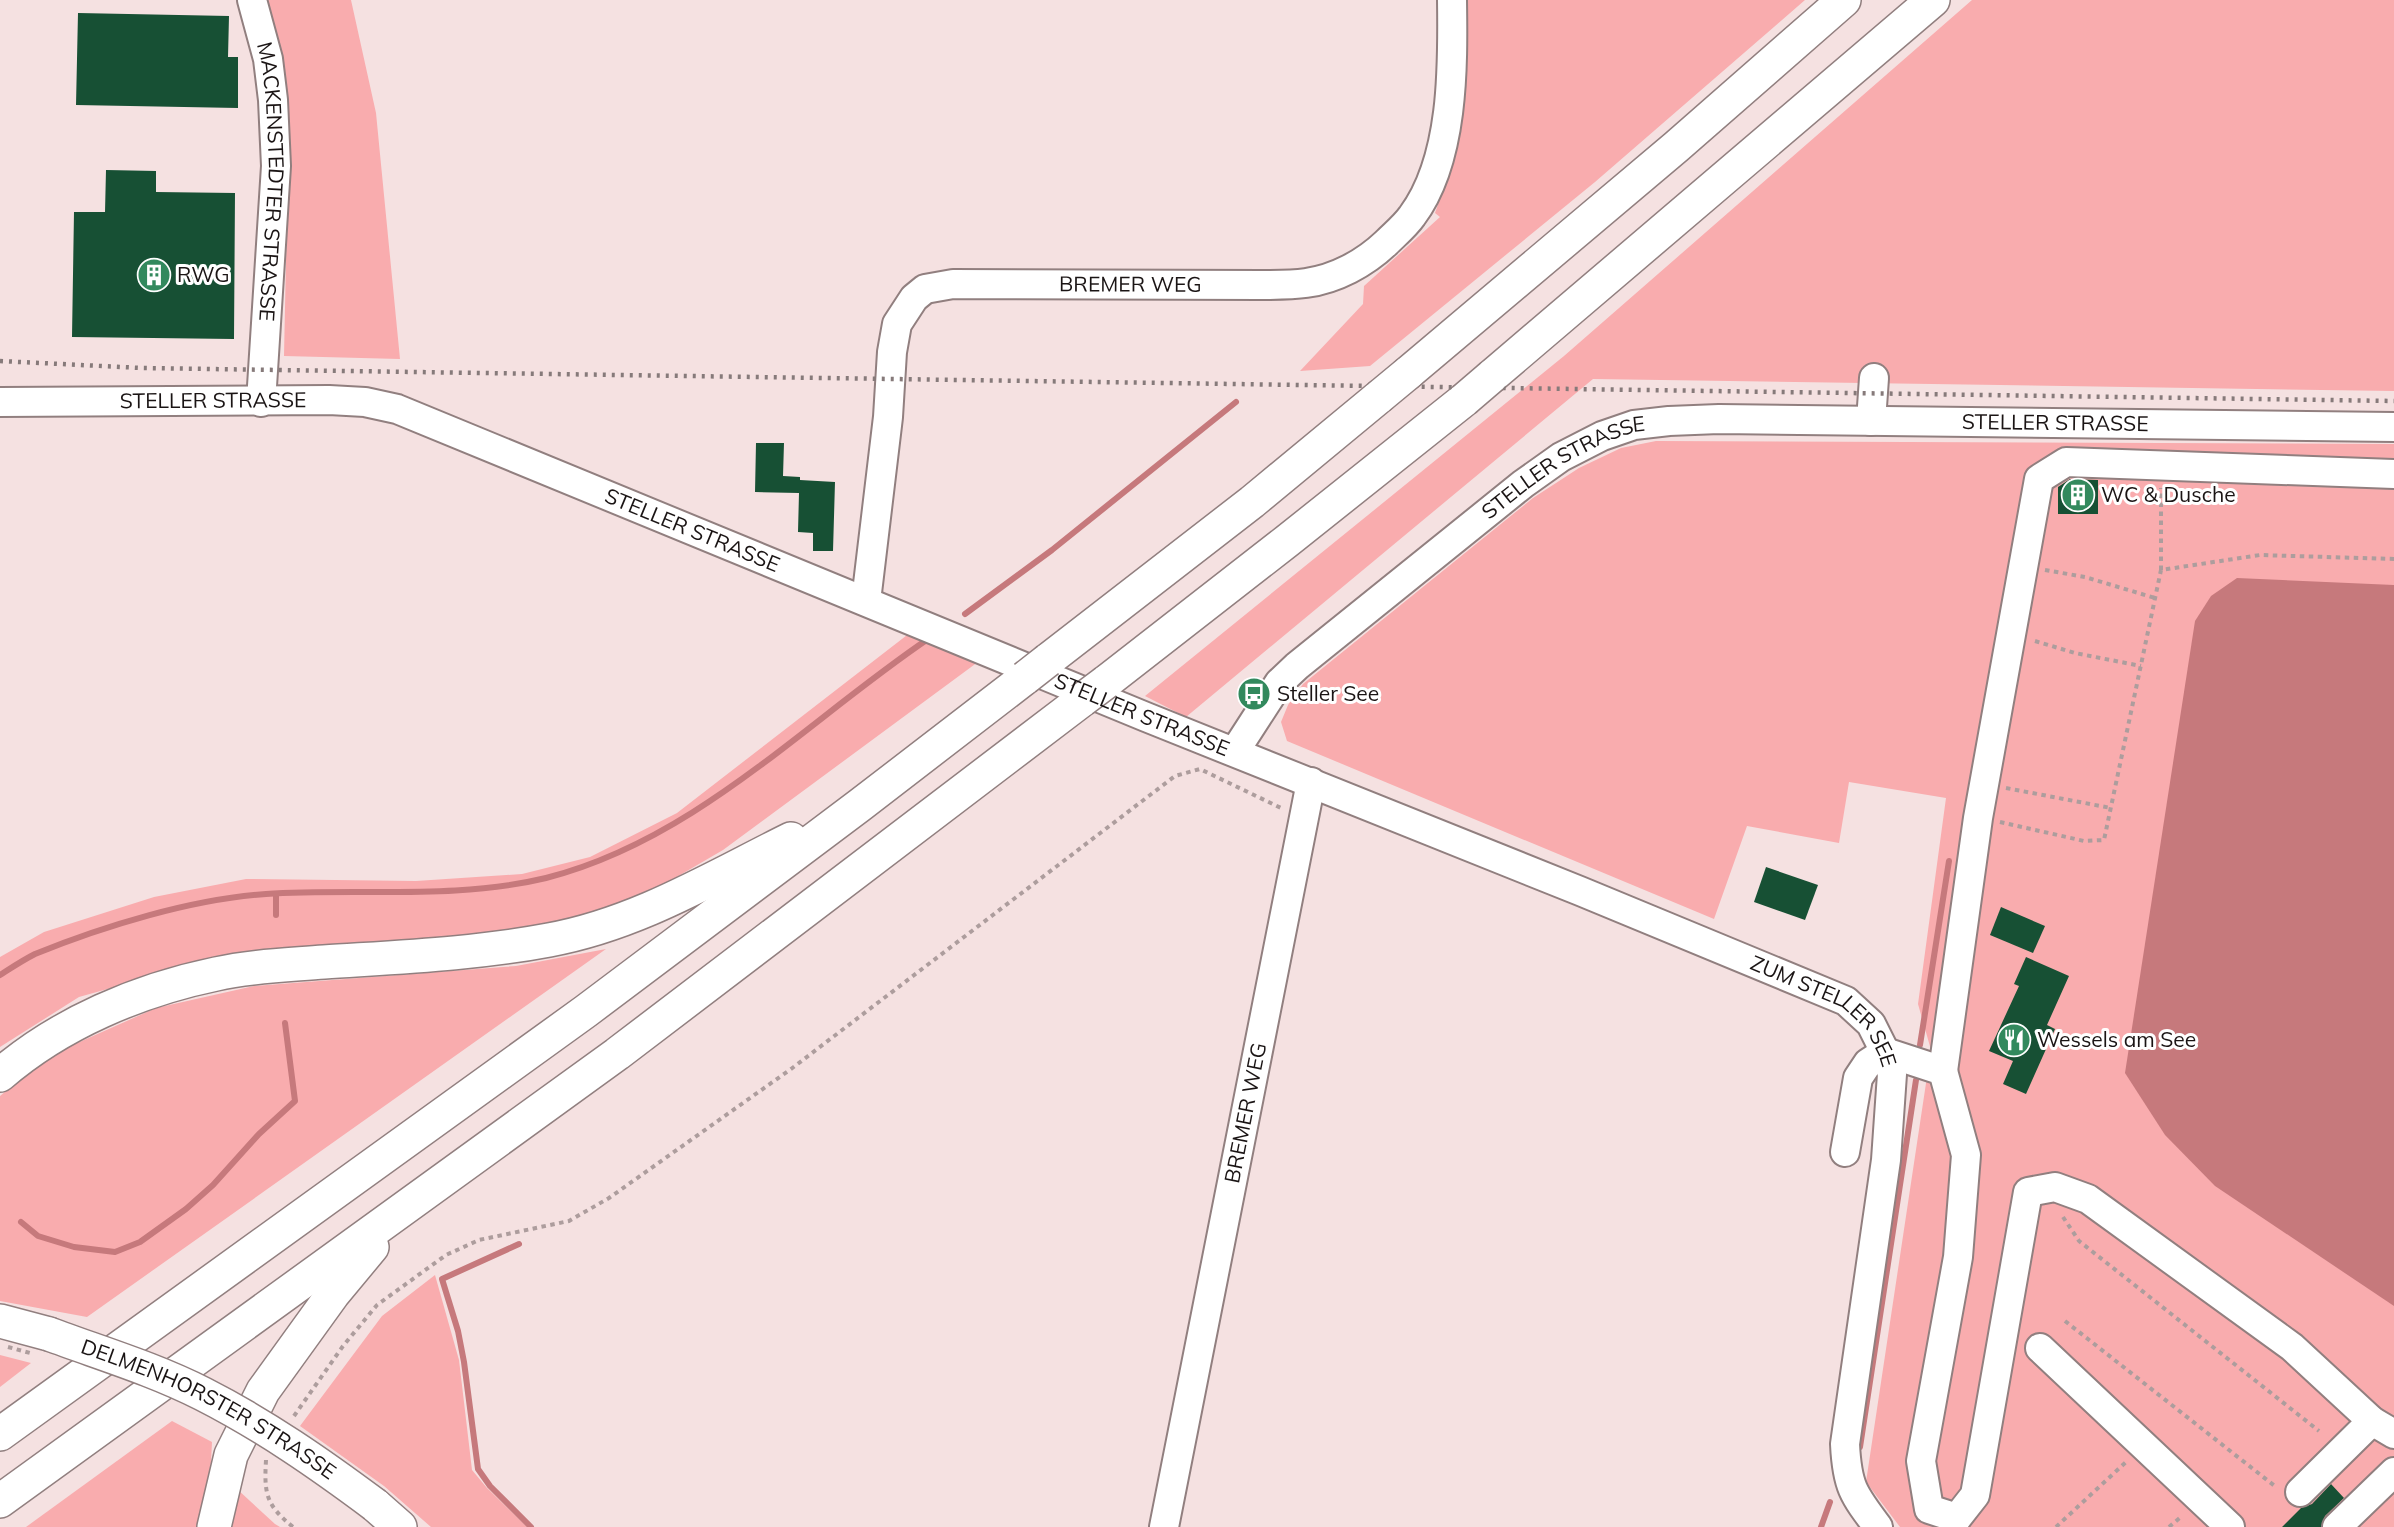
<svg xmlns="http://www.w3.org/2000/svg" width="2394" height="1527" font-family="Mulish,sans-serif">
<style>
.green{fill:#f9acae}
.water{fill:#c6797c}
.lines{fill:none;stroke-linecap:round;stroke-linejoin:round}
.stream{stroke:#c6797c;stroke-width:6}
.building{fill:#175034}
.minor-casing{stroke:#917f7f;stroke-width:32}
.major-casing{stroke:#917f7f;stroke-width:36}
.highway-casing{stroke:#917f7f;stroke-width:36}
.path{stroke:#ad9d9d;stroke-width:4;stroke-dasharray:4.5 4.5;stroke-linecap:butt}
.minor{stroke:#fff;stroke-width:28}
.major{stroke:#fff;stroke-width:33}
.highway{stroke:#fff;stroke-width:33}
.rail{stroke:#867a7a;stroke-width:4.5;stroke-dasharray:3 6;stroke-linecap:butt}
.major-bridge-casing{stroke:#917f7f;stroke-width:36;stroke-linecap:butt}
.highway-bridge-casing{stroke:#917f7f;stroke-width:36;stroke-linecap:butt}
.path-bridge{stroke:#ad9d9d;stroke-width:4;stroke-dasharray:4.5 4.5;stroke-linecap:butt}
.major-bridge{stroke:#fff;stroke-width:33}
.highway-bridge{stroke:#fff;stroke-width:33}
.labels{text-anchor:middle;stroke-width:6;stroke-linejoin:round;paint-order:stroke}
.street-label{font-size:21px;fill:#1a1414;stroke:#fff}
.poi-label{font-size:21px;fill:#1a1414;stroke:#fff;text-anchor:start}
</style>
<rect width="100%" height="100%" fill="#f5e1e1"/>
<!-- green -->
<g class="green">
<path d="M263,0h88l25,113 24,246 -116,-3 4,-190z"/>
<path d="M1459,0h346l-210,182 -225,184 -70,5 63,-67 1,-18 76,-69 -5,-4 12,-35z"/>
<path d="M1972,0h422v391l-801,-12 -407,338 -41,-21 419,-340z"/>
<path d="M1656,441l738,3v1083h-494l-34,-45 65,-432 -13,-46 28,-206 -97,-16 -10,61 -92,-17 -33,93 -427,-178 -6,-19 7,-17 15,-21 230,-186 46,-30 42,-20z"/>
<path d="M911,632l71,27 -259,191 -91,53 -99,28 -347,36 -107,30 -79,50v-90l44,-25 110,-35 92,-18 170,2 106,-7 68,-17 87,-44z"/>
<path d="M606,949l-519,368 -87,-16v-205l48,-40 108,-48 98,-22 262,-20z"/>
<path d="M435,1275l24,85 13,110 15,18 40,39h-96l-47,-41 -84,-60 82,-110z"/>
<path d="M0,1355l31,8 -31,24z"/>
<path d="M172,1421l40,21 -1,20 -10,65h-175z"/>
<path d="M237,1489l38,35 5,3h-48z"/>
</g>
<!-- water -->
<path class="water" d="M2237,578l157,7v721l-179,-120 -50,-51 -40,-62 70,-452 16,-25z"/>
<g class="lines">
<!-- stream -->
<g class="stream">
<path d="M965,614l87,-64 184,-148"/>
<path d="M276,894v21"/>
<path d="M0,975c11,-7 23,-15 35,-21 69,-28 157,-55 231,-60 93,-6 189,6 280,-16 149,-38 258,-155 382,-239"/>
<path d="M1920,1045l29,-184"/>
<path d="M21,1222l17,14 36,11 41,5 25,-10 46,-33 27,-24 46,-51 36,-33 -10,-78"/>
<path d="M519,1244l-77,35 16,52 6,31 14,107 12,17 41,41"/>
<path d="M1860,1447l56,-367"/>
<path d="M1821,1527l9,-25"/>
</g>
</g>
<!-- building -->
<g class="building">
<path d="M78,13l151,3 -1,41h10v51l-162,-3z"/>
<path d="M106,170l50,1v21l79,1 -1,146 -162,-2 2,-125h31z"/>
<path d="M756,443h28l-1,33 17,1v3l35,2 -2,69h-20v-18l-15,-1 1,-39 -44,-1z"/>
<path d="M2070,479l28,1v34h-40v-27z"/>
<path d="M1766,867l52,18 -13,35 -51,-18z"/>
<path d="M2001,907l44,19 -12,27 -43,-18z"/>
<path d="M2026,957l43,19 -22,49 8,4 -29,65 -23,-10 10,-23 -24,-10 30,-65 -5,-2z"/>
<path d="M2331,1484l13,14 -19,18 -4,11h-39l19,-19 11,-4z"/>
</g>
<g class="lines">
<defs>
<g id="minor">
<path id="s1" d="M252,0l16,59 5,41 3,66 -15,236"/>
<path id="s2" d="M0,402l329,-2 36,2 32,7 749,308 434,174 266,110 25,23 14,28 7,22 -6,86 -41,284c2,42 8,50 33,83"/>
<path d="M1871,421l3,-43"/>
<path id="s3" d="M866,601l22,-184 4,-65 5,-28 17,-26 11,-9 28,-5 308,1c15,0 31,0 45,-2 30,-4 59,-20 80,-40 9,-9 19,-17 26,-27 42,-56 41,-149 40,-216"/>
<path id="s4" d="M1235,751l44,-68 18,-17 226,-182 38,-27 41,-21 32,-11 35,-4 50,-2 675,8"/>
<path d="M1885,1052l58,19 23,84 -8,102 -37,204 8,48 28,9 18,-23 53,-303 27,-5 33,12 204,148 80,74 22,13"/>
<path d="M1943,1071l35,-253 61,-339 27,-17 328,12"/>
<path d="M1845,1152l13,-74 10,-15 17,-11"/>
<path d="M2040,1348l190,179"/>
<path d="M2300,1492l72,-71"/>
<path id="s5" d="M1164,1527l147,-745"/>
<path d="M2337,1527l57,-55"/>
</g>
<g id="major">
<path d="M0,1321l49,13"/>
<path d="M375,1505l25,22"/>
</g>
<g id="highway">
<path d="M1408,373l268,-226 168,-147"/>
<path d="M1492,376l441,-376"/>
<path d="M1048,660l204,-158 127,-105"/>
<path d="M1106,682l181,-141 177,-141"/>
<path d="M0,1075c60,-52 139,-85 216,-101 35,-8 72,-9 108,-12 75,-5 151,-8 225,-22 88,-16 163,-62 242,-101"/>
<path d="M0,1434l586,-423 274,-206 165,-127"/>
<path d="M0,1501l617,-447 465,-354"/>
<path d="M214,1527l17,-72 32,-64 70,-97 39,-47"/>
</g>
</defs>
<!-- minor casing -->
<use href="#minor" class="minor-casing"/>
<!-- major casing -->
<use href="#major" class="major-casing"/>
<!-- highway casing -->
<use href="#highway" class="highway-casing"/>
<!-- path -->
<g class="path">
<path d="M2045,570l40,7 70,21"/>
<path d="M2161,570v-82"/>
<path d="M2035,641l40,12 66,13"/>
<path d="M2006,788l105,20"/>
<path d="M2000,822l84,19 20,-1 57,-270 99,-15 134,4"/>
<path d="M2063,1217l16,24 240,190"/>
<path d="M2065,1321l211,166"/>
<path d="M294,1416l49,-70 34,-41 69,-50 33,-15 90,-19 40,-23 182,-129 384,-293 25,-7 81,39"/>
<path d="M266,1460c-2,34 0,45 27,67"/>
<path d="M2056,1527l70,-65"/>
<path d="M2169,1527l13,-11"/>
</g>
<!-- minor -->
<use href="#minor" class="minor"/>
<!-- major -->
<use href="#major" class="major"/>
<!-- highway -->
<use href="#highway" class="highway"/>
<!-- rail -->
<path class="rail" d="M0,361l142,7 2252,33"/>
<defs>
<g id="major-bridge">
<path id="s6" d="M49,1334c51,19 105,35 154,60 61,31 117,70 172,111"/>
</g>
<g id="highway-bridge">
<path d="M1379,397l29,-24"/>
<path d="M1464,400l28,-24"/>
<path d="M1025,678l23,-18"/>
<path d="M1082,700l24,-18"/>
</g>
</defs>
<!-- major-bridge casing -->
<use href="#major-bridge" class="major-bridge-casing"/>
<!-- highway-bridge casing -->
<use href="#highway-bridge" class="highway-bridge-casing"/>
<!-- path-bridge -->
<path class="path-bridge" d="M8,1347l22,6"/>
<!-- major-bridge -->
<use href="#major-bridge" class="major-bridge"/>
<!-- highway-bridge -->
<use href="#highway-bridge" class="highway-bridge"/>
</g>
<!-- icons -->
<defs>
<symbol id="building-disc" viewBox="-11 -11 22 22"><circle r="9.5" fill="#32895d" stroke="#fff"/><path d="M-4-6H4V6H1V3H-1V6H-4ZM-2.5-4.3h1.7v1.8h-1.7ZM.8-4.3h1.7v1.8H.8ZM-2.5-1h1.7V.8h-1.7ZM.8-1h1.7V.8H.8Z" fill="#fff"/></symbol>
<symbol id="bus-disc" viewBox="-11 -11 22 22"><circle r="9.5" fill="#32895d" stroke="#fff"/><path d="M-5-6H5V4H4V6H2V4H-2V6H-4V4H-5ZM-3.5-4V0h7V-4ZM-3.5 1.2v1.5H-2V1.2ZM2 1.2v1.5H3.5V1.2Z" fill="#fff"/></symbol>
<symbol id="restaurant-disc" viewBox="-11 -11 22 22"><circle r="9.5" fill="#32895d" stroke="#fff"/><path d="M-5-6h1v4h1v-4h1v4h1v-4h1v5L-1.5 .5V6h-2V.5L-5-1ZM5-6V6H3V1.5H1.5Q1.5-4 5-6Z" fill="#fff"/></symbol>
</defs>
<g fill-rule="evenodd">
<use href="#building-disc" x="135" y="256" width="38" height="38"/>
<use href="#building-disc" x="2059" y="476" width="38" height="38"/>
<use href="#bus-disc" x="1235" y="675" width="38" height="38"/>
<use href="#restaurant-disc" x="1995" y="1021" width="38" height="38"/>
</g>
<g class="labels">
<!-- street labels -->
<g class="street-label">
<text dy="7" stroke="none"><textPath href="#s1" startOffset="184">MACKENSTEDTER STRASSE</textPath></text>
<text dy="7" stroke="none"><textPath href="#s3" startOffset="530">BREMER WEG</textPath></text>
<text dy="7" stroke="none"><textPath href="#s2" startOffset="213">STELLER STRASSE</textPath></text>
<text dy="7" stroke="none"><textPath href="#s4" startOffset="944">STELLER STRASSE</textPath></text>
<text dy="7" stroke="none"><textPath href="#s4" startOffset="440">STELLER STRASSE</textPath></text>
<text dy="7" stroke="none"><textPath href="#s2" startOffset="717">STELLER STRASSE</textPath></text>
<text dy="7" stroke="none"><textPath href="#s2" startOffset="1203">STELLER STRASSE</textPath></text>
<text dy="7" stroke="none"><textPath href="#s2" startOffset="1952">ZUM STELLER SEE</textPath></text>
<text dy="7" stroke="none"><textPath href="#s5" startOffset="422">BREMER WEG</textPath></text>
<text dy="7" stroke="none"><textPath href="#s6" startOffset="177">DELMENHORSTER STRASSE</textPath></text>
</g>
<!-- poi labels -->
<g class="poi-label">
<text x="177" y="282">RWG</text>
<text x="2101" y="502">WC &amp; Dusche</text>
<text x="1277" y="701">Steller See</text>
<text x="2037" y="1047">Wessels am See</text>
</g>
</g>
</svg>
